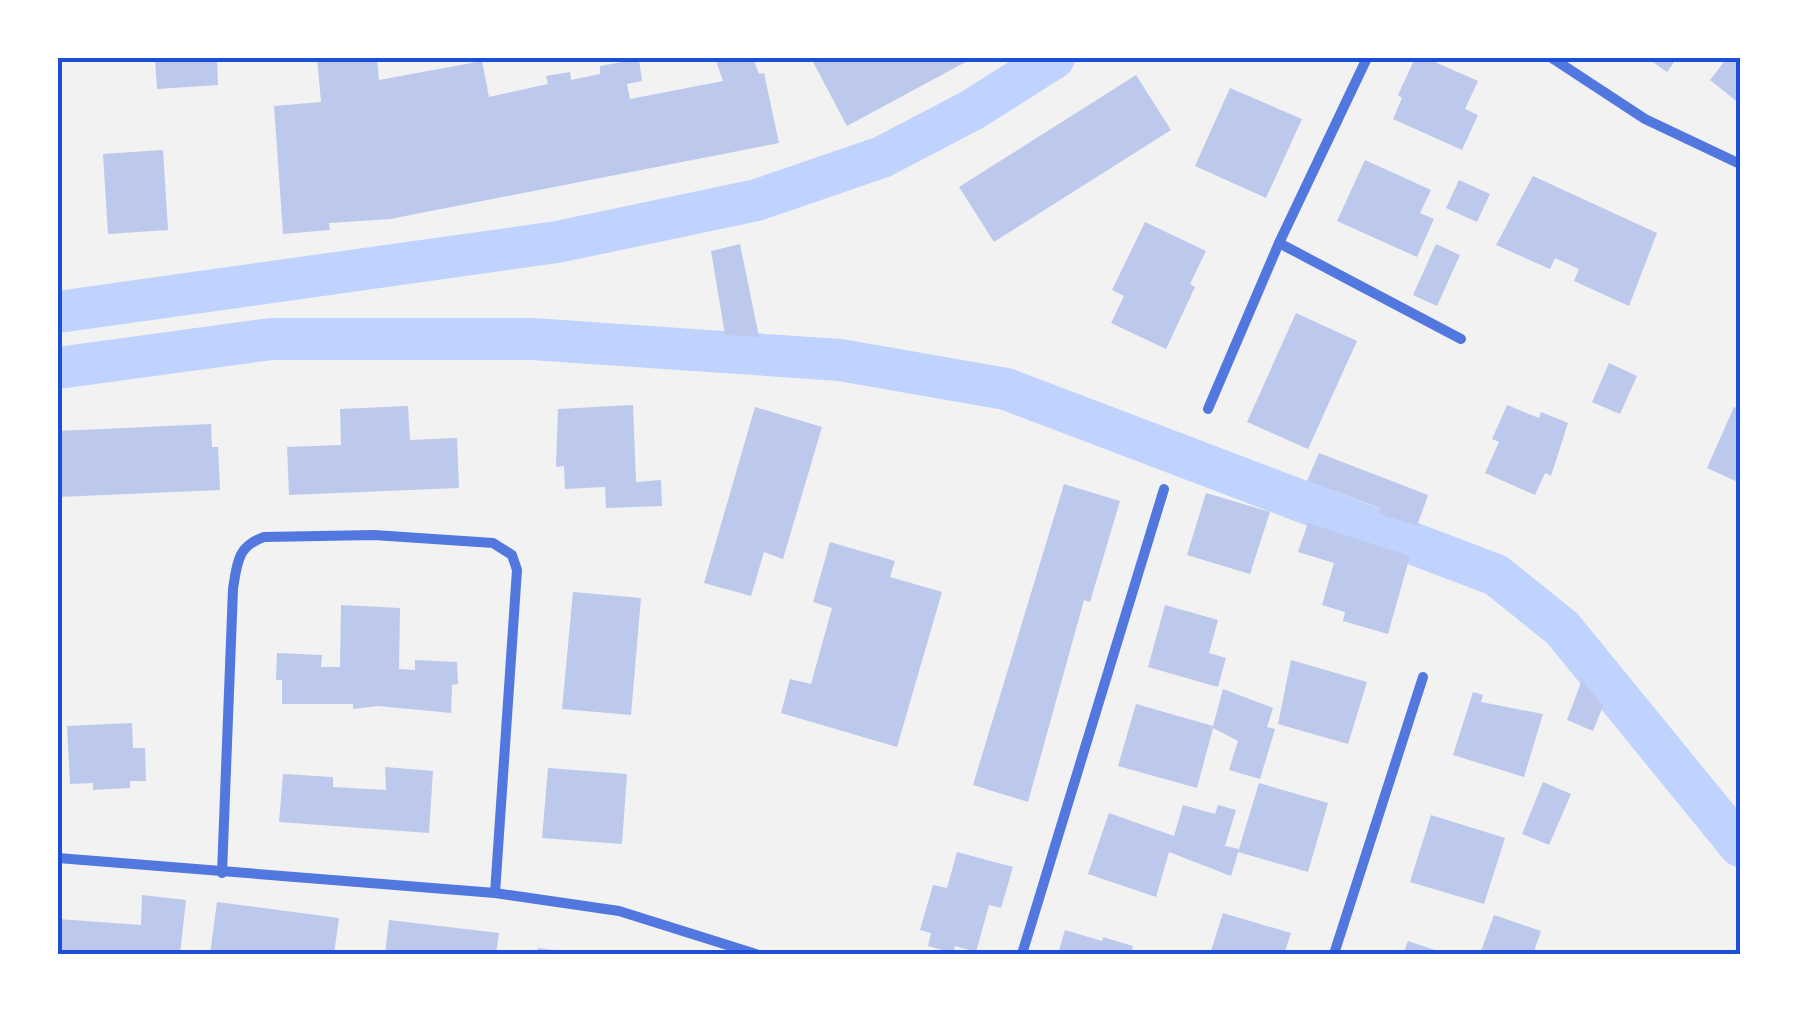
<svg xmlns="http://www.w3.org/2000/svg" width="1798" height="1012" font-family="'Fira Sans Condensed',sans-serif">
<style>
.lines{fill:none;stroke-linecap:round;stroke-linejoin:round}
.canal{stroke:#bfd3fe;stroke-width:42}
.building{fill:#bdc9ec}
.minor{stroke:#5277de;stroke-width:10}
.neatline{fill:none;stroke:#1d4ed8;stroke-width:4}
</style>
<rect width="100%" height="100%" fill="#f2f2f2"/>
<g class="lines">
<!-- canal -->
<g class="canal">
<path d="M58,312l499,-70 200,-42 125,-43 90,-47 82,-52"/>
<path d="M58,368l213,-29h261l308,21 166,29 490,186 66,53 178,218"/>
</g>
</g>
<!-- building -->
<g class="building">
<path d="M155,58h62l1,27 -61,4z"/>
<path d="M317,58h60l2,22 103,-19 7,36 59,-13 -2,-8 24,-4 1,8 29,-6v-8l39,-7 3,22 -15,3 3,15 93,-18 -8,-23h38l6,16 5,-1 15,70 -389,76 -61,4 1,7 -47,4 -9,-128 47,-4z"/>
<path d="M818,58h155l-126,68 -35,-66z"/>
<path d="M1415,58h11l52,23 -13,28 13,6 -16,35 -69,-31 9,-21 -4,-3z"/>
<path d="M1647,58h30l-10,14z"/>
<path d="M1727,58h13v46l-30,-24z"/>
<path d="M1136,75l35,55 -177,112 -35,-55z"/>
<path d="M1230,88l72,31 -36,79 -71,-32z"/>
<path d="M163,150l5,80 -60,4 -5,-80z"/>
<path d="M1365,160l66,30 -11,23 14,6 -17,38 -80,-36z"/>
<path d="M1533,176l124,57 -28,73 -55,-25 5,-12 -24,-11 -5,11 -54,-24z"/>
<path d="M1459,180l31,14 -13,28 -31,-14z"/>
<path d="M1145,222l61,29 -16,33 5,3 -29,62 -55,-26 13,-27 -12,-6z"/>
<path d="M740,244l19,93 -34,-2 -14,-84z"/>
<path d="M1436,244l24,11 -23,51 -24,-11z"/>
<path d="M1296,313l61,28 -49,108 -61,-27z"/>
<path d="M1609,363l28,13 -17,38 -28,-12z"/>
<path d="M633,405l3,77 25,-2 1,26 -56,2 -1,-21 -40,2 -1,-23 -8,1 2,-58z"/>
<path d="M1507,405l32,13 2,-6 27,11 -17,53 -6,-3 -10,22 -50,-22 14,-31 -7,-3z"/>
<path d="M408,406l2,34 47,-2 2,50 -170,7 -2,-48 54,-2 -1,-36z"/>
<path d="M755,407l67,20 -39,132 -19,-7 -13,44 -47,-13z"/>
<path d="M1734,407l6,3v73l-33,-15z"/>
<path d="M211,424l1,23h6l2,43 -162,7v-66z"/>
<path d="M1319,453l109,42 -11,31 -38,-12 1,-6 -73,-27z"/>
<path d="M1064,484l56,17 -30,101 -6,-2 -56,202 -55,-17z"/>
<path d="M1206,493l64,19 -20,62 -63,-19z"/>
<path d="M1308,523l102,33 -22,78 -45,-13 2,-9 -23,-7 12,-42 -36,-11z"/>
<path d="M830,542l65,19 -5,16 52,15 -45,155 -116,-34 9,-34 21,5 21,-76 -19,-6z"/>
<path d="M573,592l68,6 -10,117 -69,-6z"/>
<path d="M341,605l59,3 -1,61 16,1v-10l42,2 1,22 -6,1 -1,28 -73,-7 -25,3v-5h-71v-24h-6l1,-27 45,2 -1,12h19z"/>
<path d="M1165,605l53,15 -9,33 17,5 -8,29 -70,-20z"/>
<path d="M1291,660l76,22 -19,62 -70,-20z"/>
<path d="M1582,680l21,26 -10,25 -26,-11z"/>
<path d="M1223,689l50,19 -6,19 8,2 -15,50 -31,-9 9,-29 -25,-13 -16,60 -79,-22 18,-62 77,22z"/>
<path d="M1473,692l10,3 -2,7 62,12 -19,63 -71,-22z"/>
<path d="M132,723l1,25h12l1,33h-16v7l-37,2v-7l-23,1 -3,-58z"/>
<path d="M385,767l48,4 -4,62 -150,-11 4,-48 50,3v10l53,3z"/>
<path d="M548,768l79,6 -5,70 -80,-6z"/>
<path d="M1543,782l28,12 -22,51 -27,-11z"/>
<path d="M1259,783l69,20 -20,69 -70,-20z"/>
<path d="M1183,805l32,9 3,-9 18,5 -11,36 14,3 -8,27 -62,-24 -13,45 -68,-23 21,-61 65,23z"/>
<path d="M1431,815l74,23 -21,66 -74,-22z"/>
<path d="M957,852l56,15 -12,41 -12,-3 -13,47 -21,-6 -2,7 -25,-7 3,-13 -11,-3 13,-45 14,3z"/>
<path d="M142,895l44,5 -6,54h-122v-35l83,6z"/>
<path d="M217,902l122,16 -5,36h-124z"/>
<path d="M1223,913l68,20 -7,21h-74z"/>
<path d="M1494,915l47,16 -8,23h-53z"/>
<path d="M389,920l110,13 -3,21h-111z"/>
<path d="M1065,930l37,11 1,-4 30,9 -2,8h-73z"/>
<path d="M1408,941l39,13h-44z"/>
<path d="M538,948l32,4v2h-33z"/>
</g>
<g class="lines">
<!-- minor -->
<g class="minor">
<path d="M1552,58l93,61 95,45"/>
<path d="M1279,243l182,96"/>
<path d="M1208,409l71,-166 88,-185"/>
<path d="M58,858l437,35 124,18 137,43"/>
<path d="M222,873l11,-284c4,-25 4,-43 31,-52l110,-2 119,8 19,12 5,15 -22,323"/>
<path d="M1022,954l142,-465"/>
<path d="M1334,954l89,-277"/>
</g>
</g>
<!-- border -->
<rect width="1798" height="1012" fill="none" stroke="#ffffff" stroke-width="120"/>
<rect x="60" y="60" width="1678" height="892" class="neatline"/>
</svg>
